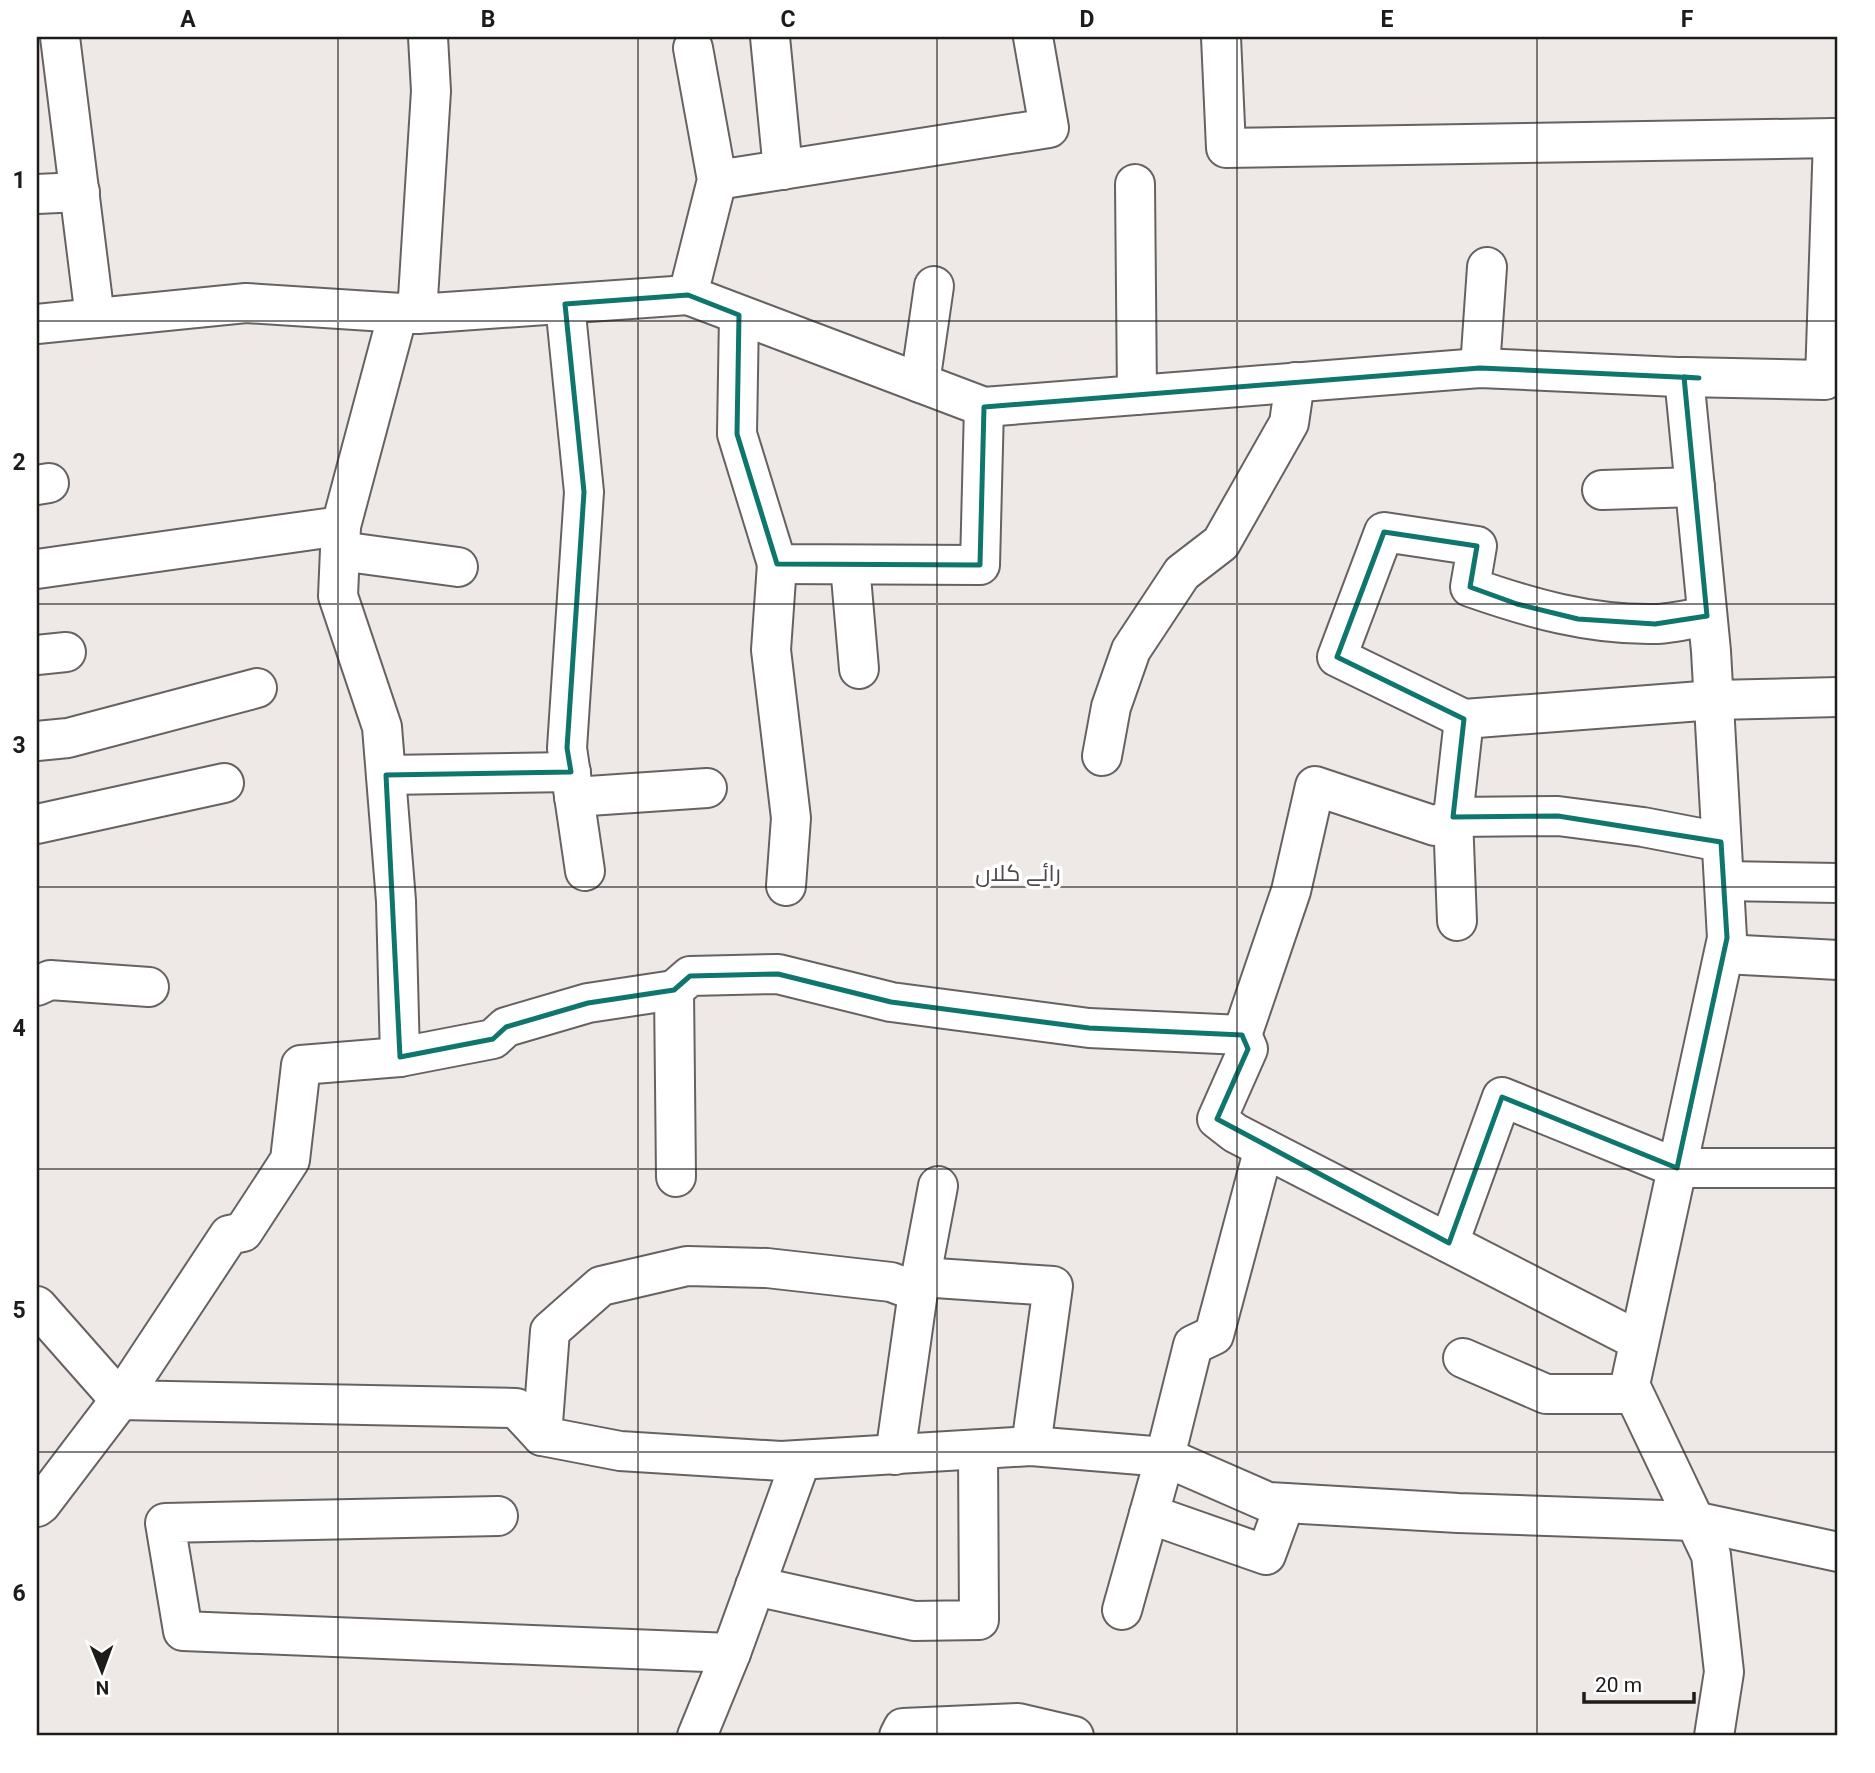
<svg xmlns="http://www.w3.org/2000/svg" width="1875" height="1773" font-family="Roboto,Cairo,sans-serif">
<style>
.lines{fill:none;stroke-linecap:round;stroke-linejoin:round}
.street-casing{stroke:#676261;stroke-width:42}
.street{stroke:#fff;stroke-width:38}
.marked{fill:none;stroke:#0f766e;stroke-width:5;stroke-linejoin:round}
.grid{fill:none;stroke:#1e1c1b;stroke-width:2;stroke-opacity:0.55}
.labels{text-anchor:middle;stroke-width:7;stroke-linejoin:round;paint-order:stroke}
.quarter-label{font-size:23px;fill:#4e4948;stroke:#fff}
.neatline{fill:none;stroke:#1e1c1b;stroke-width:2.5}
.grid-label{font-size:23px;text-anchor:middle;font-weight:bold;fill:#1e1c1b}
</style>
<rect width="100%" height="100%" fill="#eee8e7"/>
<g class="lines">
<defs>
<g id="street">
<path d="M60,37l35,281"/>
<path d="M770,37l13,133"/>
<path d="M1221,37l5,111 607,-10"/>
<path d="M693,48l24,132 -29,115 296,112 496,-39 219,10"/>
<path d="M717,180l332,-52 -16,-91"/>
<path d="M1135,184l2,211"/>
<path d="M37,194l43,-2"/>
<path d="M565,304l19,188 -17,256 18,123"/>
<path d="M398,313l-57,213 -3,70 44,131 14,174 4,156 93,-18 13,-12 82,-24 86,-13"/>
<path d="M417,314l271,-19"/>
<path d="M739,315l-2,119 40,130 203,1 4,-158"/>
<path d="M37,324l209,-21 171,11 14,-223 -3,-54"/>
<path d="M1480,368l7,-101"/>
<path d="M920,383l14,-97"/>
<path d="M37,485l12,-2"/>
<path d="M1602,490l93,-3"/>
<path d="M340,551l118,16"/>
<path d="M777,564l-6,86 20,168 -5,68"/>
<path d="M850,565l9,104"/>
<path d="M37,569l304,-43"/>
<path d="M1707,616c-17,3 -36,8 -53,8 -65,1 -124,-16 -184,-37l7,-41 -93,-14 -47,125 127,62 250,-19 124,-3"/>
<path d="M37,655l29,-3"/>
<path d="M1464,719l-11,98 105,-1 85,11 78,15"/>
<path d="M37,741l31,-3 189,-50"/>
<path d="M1102,756l9,-49 20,-57 51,-77 39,-30 68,-120 6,-41"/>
<path d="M386,775l185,-3"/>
<path d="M574,797l133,-9"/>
<path d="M37,824l187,-41"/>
<path d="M1724,881l114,2"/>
<path d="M1724,954l114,6"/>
<path d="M37,986l13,-6 99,7"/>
<path d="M1242,1035l6,14 -31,70 18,14 404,208"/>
<path d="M676,1177l-2,-187 16,-14 88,-2 113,28 198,26 153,7 49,-144 24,-105 120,40 18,-9 4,104"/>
<path d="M1449,1243l53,-146 175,71h161"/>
<path d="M921,1277l132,9 -22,160"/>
<path d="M918,1292l20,-106"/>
<path d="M37,1306l83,94 396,8 26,28 78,15 161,10 250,-15 134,11 103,45 190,11 236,8 144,31"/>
<path d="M1463,1358l83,36h88"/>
<path d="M542,1436l8,-105 51,-45 86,-20 80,2 124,14 27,10 -23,163"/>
<path d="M37,1507l4,-3 79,-104 109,-165 14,-3 47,-72 11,-95 99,-8"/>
<path d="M1149,1514l117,41 19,-52"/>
<path d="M498,1516l-333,7 18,108 548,22"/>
<path d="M755,1586l159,35 65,-1 -1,-170"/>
<path d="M1122,1610l43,-153 28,-112 21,-10 50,-187"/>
<path d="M697,1736l34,-83 70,-193"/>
<path d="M899,1736l4,-8 115,-5 56,13"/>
<path d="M1714,1736l10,-64 -13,-117 -81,-170 97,-447 -16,-287 -27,-274 141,3 8,-242h5"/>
</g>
</defs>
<!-- street casing -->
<use href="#street" class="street-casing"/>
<!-- street -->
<use href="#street" class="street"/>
</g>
<!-- marked area -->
<path class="marked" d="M688,295l51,20 -2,119 40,130 203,1 4,-158 496,-39 219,10 -15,-1 23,239 -52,8 -77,-5 -61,-15 -47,-17 7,-41 -93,-14 -47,125 127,62 -11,98 105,-1 163,26 6,96 -50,230 -175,-71 -53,146 -232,-124 31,-70 -6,-14 -153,-7 -198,-26 -113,-28 -88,2 -16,14 -86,13 -82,24 -13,12 -93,18 -14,-282 185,-3 -4,-24 17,-256 -19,-188z"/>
<!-- grid -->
<path class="grid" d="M338,37v1699M638,37v1699M937,37v1699M1237,37v1699M1537,37v1699M37,321h1801M37,604h1801M37,887h1801M37,1169h1801M37,1452h1801"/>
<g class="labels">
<!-- quarter labels -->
<g class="quarter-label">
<text x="1018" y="881">رائے کلاں</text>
</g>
</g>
<!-- border -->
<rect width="1875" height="1773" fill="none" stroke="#ffffff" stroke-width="77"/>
<!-- north arrow -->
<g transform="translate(102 1671) rotate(179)" stroke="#ffffff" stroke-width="5" paint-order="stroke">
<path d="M0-5L12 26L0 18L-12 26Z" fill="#1e1c1b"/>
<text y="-10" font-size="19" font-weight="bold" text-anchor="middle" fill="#1e1c1b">N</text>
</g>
<!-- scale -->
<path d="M1584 1692v10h110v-10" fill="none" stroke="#1e1c1b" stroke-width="3.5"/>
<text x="1595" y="1692" font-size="21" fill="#1e1c1b" stroke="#ffffff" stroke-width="5" paint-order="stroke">20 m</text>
<rect x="38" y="38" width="1798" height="1696" class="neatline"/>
<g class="grid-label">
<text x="188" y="27">A</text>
<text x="488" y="27">B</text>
<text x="788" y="27">C</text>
<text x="1087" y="27">D</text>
<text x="1387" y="27">E</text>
<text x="1687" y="27">F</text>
<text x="19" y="188">1</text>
<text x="19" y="470">2</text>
<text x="19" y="753">3</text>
<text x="19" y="1036">4</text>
<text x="19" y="1318">5</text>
<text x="19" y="1601">6</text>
</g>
</svg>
